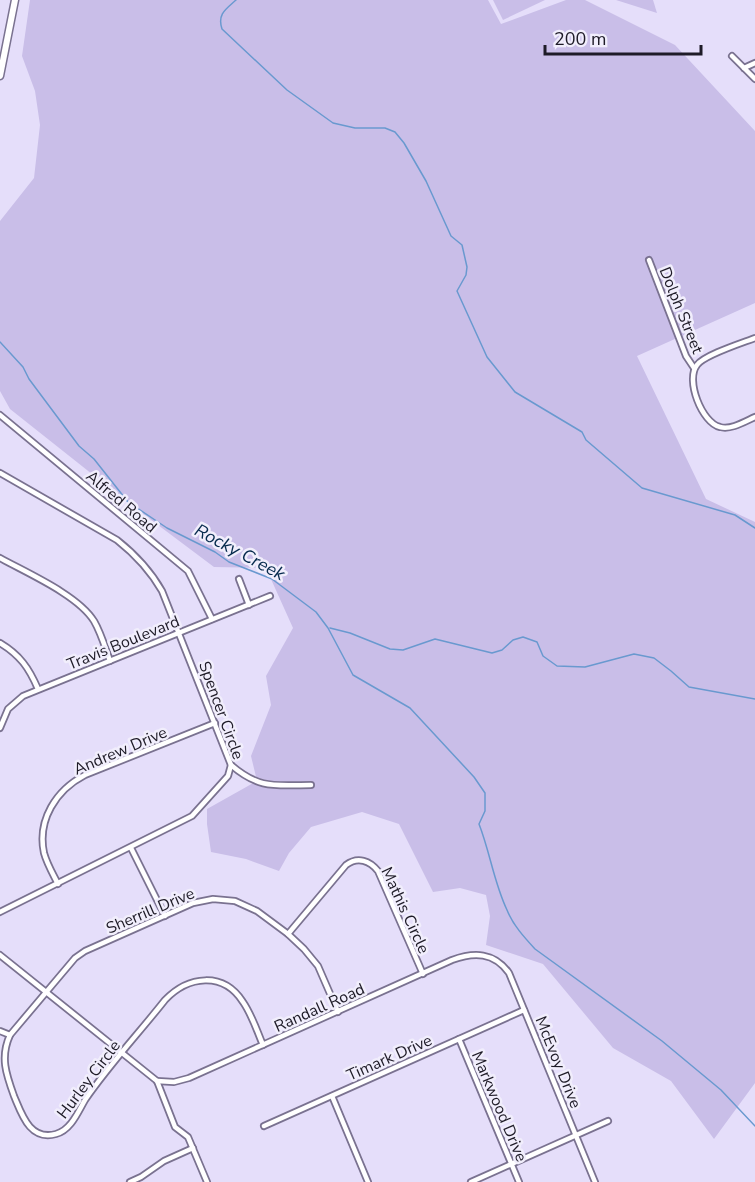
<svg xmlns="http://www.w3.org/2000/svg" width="755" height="1182" font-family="'Nunito Sans',sans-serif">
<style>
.green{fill:#c9bee8}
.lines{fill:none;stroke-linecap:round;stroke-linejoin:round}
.stream{stroke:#6999cf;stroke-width:1.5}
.minor-casing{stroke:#7a7290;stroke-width:8}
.tertiary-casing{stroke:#7a7290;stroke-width:9}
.minor{stroke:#fff;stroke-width:4.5}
.tertiary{stroke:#fff;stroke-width:6}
.labels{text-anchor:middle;stroke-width:5;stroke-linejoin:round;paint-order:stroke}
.street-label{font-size:16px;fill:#1e1b27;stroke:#f1eefc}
.water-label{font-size:18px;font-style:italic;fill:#062a4d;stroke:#f1eefc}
</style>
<rect width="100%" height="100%" fill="#e5defa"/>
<!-- green -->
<g class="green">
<path d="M30,0h458l13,24 65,-24h19l90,45 80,86v172l-118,53 69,143 49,23v561l-41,56 -43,-58 -58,-33 -70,-84 -57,-19 4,-29 -4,-21 -26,-7 -27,4 -34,-68 -37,-12 -51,15 -22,26 -10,18 -33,-12 -35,-7 -4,-28v-15l50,-28 -6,-25 20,-51 -5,-29 27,-48 -27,-60 -52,-1 -88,-66 -116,-92 -10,-18v-170l34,-43 6,-53 -5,-34 -13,-35z"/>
<path d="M493,0h52l-42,20z"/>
<path d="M616,0h37l4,13z"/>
</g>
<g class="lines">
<!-- stream -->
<g class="stream">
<path d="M236,0c-10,9 -19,14 -14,29l65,61 46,33 22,5h30l10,4 9,11 22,38 25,55 11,9 5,22 -1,8 -9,16 30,66 28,35 67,40 4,8 56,48 93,27 20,13"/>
<path d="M0,342l23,25 6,12 50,67 15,13 34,43 39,26 48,24 14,10 43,17 44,33 12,16 25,47 57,33 64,69 11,16v18l-6,13c11,28 15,59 28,86 6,15 17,27 28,39l127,92 59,49 34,36"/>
<path d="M330,628l20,5 40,16 13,1 32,-11 57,14 10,-3 11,-10 10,-3 14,5 6,14 14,10 28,1 49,-13 20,4 17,13 18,16 66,12"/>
</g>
<defs>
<g id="minor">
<path d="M732,56l23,23"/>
<path d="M744,68l11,-5"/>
<path d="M649,260l37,96 8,12"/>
<path d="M755,338c-13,5 -51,17 -58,27 -12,15 5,58 23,62 11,3 24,-5 35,-10"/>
<path d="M0,415l188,156 24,48"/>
<path d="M0,473l117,67c19,15 33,30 45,51l69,174 -3,11 -36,40 -192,96"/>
<path d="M0,558c27,15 78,37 94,63 7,12 11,26 16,40"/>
<path d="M239,579l10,26"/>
<path d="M0,643c20,12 29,25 38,46"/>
<path d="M0,728l8,-19 15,-13 247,-100"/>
<path d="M231,765c29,25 45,20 80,20"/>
<path d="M131,848l34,68"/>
<path d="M58,884c-5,-10 -11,-20 -14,-31 -7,-33 12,-63 41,-78l130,-52"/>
<path d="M288,934l58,-69c12,-9 24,-4 32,6l45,103"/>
<path d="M0,955l157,126 18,46 13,10 19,45"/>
<path d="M0,1031l10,4"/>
<path d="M459,1039l60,143"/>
<path d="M263,1045c-6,-14 -11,-30 -20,-43 -20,-31 -55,-26 -78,-2 -26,33 -56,65 -80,100 -7,12 -14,30 -29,34 -26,7 -34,-19 -42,-38 -8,-22 -14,-39 -4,-61l65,-77 10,-7 108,-48 20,-4 22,2 22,10 31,23 16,15 14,17 20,46"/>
<path d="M157,1081l17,1 15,-4 263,-118c22,-8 42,-8 57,13l86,209"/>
<path d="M332,1096l36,86"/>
<path d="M264,1126l260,-116"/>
<path d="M130,1182l11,-5 23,-16 29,-13"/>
<path d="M471,1182l137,-61"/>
</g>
<path id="tertiary" d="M0,76l15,-76"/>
</defs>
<!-- minor casing -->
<use href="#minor" class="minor-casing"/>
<!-- tertiary casing -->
<use href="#tertiary" class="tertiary-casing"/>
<!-- minor -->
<use href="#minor" class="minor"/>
<!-- tertiary -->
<use href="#tertiary" class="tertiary"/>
</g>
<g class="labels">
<!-- street labels -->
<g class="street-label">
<text transform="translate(682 310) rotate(68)" y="6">Dolph Street</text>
<text transform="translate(122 501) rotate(40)" y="6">Alfred Road</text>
<text transform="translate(123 642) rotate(-22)" y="6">Travis Boulevard</text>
<text transform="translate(222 710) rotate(70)" y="6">Spencer Circle</text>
<text transform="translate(120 750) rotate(-23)" y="6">Andrew Drive</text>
<text transform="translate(150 910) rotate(-23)" y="6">Sherrill Drive</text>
<text transform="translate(406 910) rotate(65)" y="6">Mathis Circle</text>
<text transform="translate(319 1007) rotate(-24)" y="6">Randall Road</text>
<text transform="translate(389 1057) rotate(-24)" y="6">Timark Drive</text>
<text transform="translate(559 1062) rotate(68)" y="6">McEvoy Drive</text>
<text transform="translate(88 1079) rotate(-53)" y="6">Hurley Circle</text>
<text transform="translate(500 1106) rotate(67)" y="6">Markwood Drive</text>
</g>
<!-- water labels -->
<g class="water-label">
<text transform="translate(240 552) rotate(28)" y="6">Rocky Creek</text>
</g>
</g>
<!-- scale -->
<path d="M545 45v9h156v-9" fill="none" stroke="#1e1b27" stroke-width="3"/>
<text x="554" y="45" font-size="18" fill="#1e1b27" stroke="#f1eefc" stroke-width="4.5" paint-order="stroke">200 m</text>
</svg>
